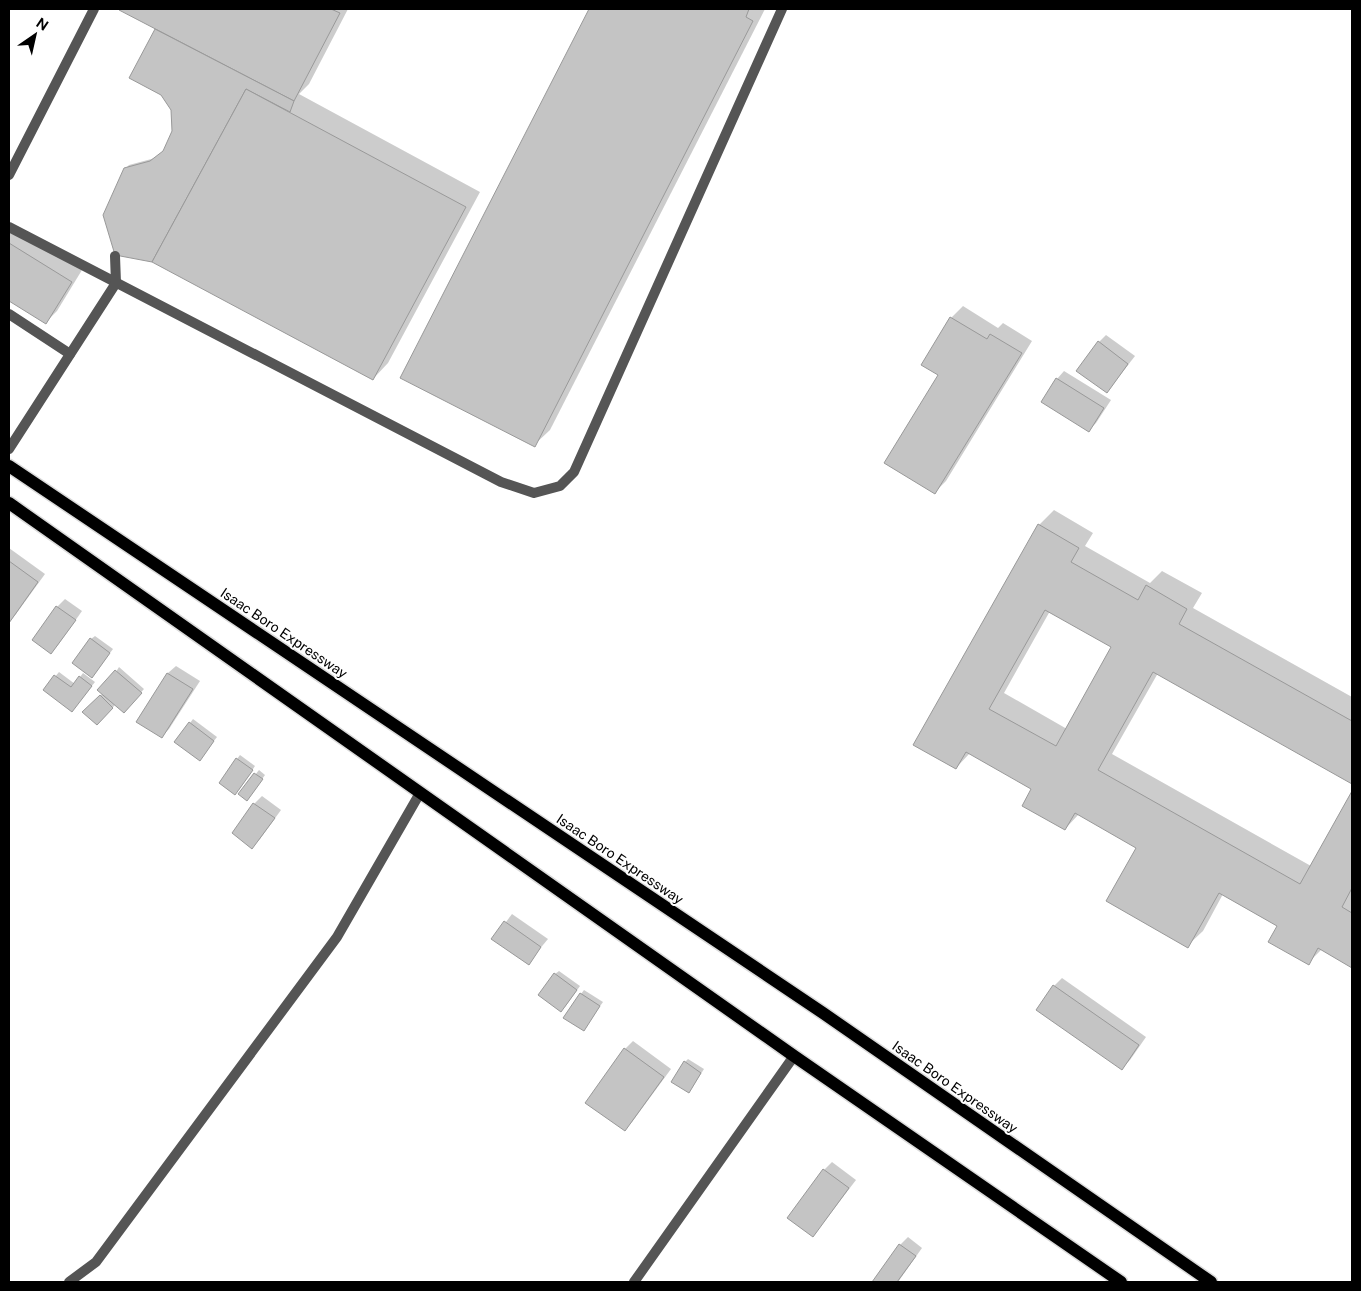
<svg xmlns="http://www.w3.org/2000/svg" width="1361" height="1291" font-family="'Public Sans',sans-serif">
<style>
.shadow{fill:#0003;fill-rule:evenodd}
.building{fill:#c4c4c4;stroke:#999;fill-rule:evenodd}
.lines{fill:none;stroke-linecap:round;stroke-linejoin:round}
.primary-casing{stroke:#dbdbdb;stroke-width:15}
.service{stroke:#555;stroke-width:10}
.minor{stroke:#555;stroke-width:10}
.primary{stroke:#000;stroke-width:12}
.labels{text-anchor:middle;stroke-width:4;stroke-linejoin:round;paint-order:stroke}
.street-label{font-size:14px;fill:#000;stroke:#fff}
</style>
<rect width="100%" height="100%" fill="#fff"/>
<!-- shadow -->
<g class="shadow">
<path d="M122,9h226l-39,75 -10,10 181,98 -92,171 -15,16 -220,-119 -28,-91 4,-4 26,-7 9,-7 9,-20 -1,-22 -10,-15 -31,-17 26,-48 -36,-19z"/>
<path d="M590,9h175l-215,421 -16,15 -132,-68z"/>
<path d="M9,228l73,42 -25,41 -11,11 -37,-23z"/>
<path d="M963,306l35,22 5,-5 29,18 -86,140 -12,12 6,-119 -17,-10 28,-46z"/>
<path d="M1106,335l29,21 -28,36 -8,-50z"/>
<path d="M1064,371l47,29 -15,23 -7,7 -32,-51z"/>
<path d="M1054,510l39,23 -8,13 65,37 12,-12 40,22 -9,15 159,89v86l-194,-110 -46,81 199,112 41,-73v173l-30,-17 -14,14 -29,-38 -56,-31 -20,37 -16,15 -49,-98 -59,-34 -14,15 -32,-41 -63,-35 -14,15 83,-243zM1050,611l63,36 -46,82 -63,-36z"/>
<path d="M9,548l36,26 -29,40 -7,8z"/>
<path d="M65,599l17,12 -24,34 -7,7 -17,-13 23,-32z"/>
<path d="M95,636l18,13 -18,24 -4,-34z"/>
<path d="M176,666l24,15 -31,48 -7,7 -24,-15 30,-48z"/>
<path d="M119,667l25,22 -17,19 -12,-3 -18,19 -13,-12 19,-19z"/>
<path d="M59,672l16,12 8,-11 12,9 -20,25 -31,-17z"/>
<path d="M193,719l24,18 -14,18 -13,-32z"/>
<path d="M240,755l15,11 -16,24 -2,-31z"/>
<path d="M259,770l6,5 -15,21 -10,-2z"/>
<path d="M262,796l19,14 -21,29 -8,8 2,-43z"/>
<path d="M512,914l36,25 -20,24 -35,-24z"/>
<path d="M559,971l21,15 -15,21 -10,-33z"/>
<path d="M1062,978l84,59 -16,23 -8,8 -68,-82z"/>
<path d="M584,990l19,12 -19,27 -3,-35z"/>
<path d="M633,1041l38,28 -39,53 -8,8 1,-81z"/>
<path d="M688,1059l16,10 -12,19 -7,-26z"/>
<path d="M832,1162l24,18 -36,47 -31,-9 35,-48z"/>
<path d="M908,1237l14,11 -24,34h-24l26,-37z"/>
</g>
<!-- building -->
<g class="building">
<path d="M120,9h211l9,4 -46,88 -175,-91z"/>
<path d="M589,9h160l-3,8 7,4 -218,426 -135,-69z"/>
<path d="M155,29l139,72 -4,11 -44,-23 -94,173 -37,-7 -12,-40 21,-47 26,-7 13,-10 9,-20 -1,-21 -10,-15 -32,-17z"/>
<path d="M246,89l220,118 -93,173 -221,-118z"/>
<path d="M9,243l63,39 -26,42 -37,-23z"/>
<path d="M950,317l37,22 3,-5 32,19 -87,141 -51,-31 54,-88 -17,-10z"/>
<path d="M1098,341l30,23 -21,29 -31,-22z"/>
<path d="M1056,378l48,30 -15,24 -48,-30z"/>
<path d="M1038,524l41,24 -8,14 67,38 8,-15 41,24 -8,15 173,97v63l-199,-112 -55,98 202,114 52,-93v97l-10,19 10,6v55l-34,-20 -9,17 -41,-23 9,-16 -58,-33 -31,55 -82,-47 30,-53 -61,-35 -10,17 -43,-24 9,-17 -65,-37 -10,17 -43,-24zM1045,610l66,37 -55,99 -67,-37z"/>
<path d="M9,561l29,21 -29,41z"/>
<path d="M56,606l20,14 -25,34 -19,-14z"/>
<path d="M90,638l20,15 -18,25 -20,-15z"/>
<path d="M115,670l27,23 -18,20 -27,-23z"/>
<path d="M167,673l26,16 -31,49 -26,-16z"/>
<path d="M54,675l17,12 8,-11 13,10 -20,26 -29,-22z"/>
<path d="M100,695l13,13 -16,17 -15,-13z"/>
<path d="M189,722l25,19 -14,20 -26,-19z"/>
<path d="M236,758l17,12 -18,25 -16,-12z"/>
<path d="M254,773l9,6 -16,22 -9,-7z"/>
<path d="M253,803l22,15 -23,31 -20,-16z"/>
<path d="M504,921l37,26 -12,18 -38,-26z"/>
<path d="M554,973l23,17 -16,22 -23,-17z"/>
<path d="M1053,985l86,60 -17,25 -86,-60z"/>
<path d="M580,993l20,13 -16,25 -21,-13z"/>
<path d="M624,1048l40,29 -39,54 -40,-28z"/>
<path d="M684,1061l17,12 -12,20 -18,-11z"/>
<path d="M823,1169l26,19 -36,49 -26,-19z"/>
<path d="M899,1244l17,12 -19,26h-25z"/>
</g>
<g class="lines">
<defs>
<g id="primary">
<path d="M9,466l814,547 388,269"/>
<path d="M9,503l785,553 327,226"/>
</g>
</defs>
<!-- primary casing -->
<use href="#primary" class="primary-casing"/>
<!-- service -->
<g class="service">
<path d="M9,175l85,-166"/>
<path d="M9,227l492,255 33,11 26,-7 14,-14 208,-463"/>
<path d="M9,314l61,40"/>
<path d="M9,449l107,-166 -1,-27"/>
</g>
<!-- minor -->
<g class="minor">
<path d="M69,1282l27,-20 241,-325 83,-144"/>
<path d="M634,1282l160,-226"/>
</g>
<!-- primary -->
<use href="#primary" class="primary"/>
</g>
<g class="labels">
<!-- street labels -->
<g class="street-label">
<text transform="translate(284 633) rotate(34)" y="5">Isaac Boro Expressway</text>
<text transform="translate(620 859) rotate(34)" y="5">Isaac Boro Expressway</text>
<text transform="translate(955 1087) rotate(35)" y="5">Isaac Boro Expressway</text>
</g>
</g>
<!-- border -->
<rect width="1361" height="1291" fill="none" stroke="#000000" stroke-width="20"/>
<!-- north arrow -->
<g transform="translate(35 35) rotate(34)" stroke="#ffffff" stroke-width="4" paint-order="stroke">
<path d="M0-4L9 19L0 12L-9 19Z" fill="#000000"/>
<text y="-8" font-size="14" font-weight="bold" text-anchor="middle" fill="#000000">N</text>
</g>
</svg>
